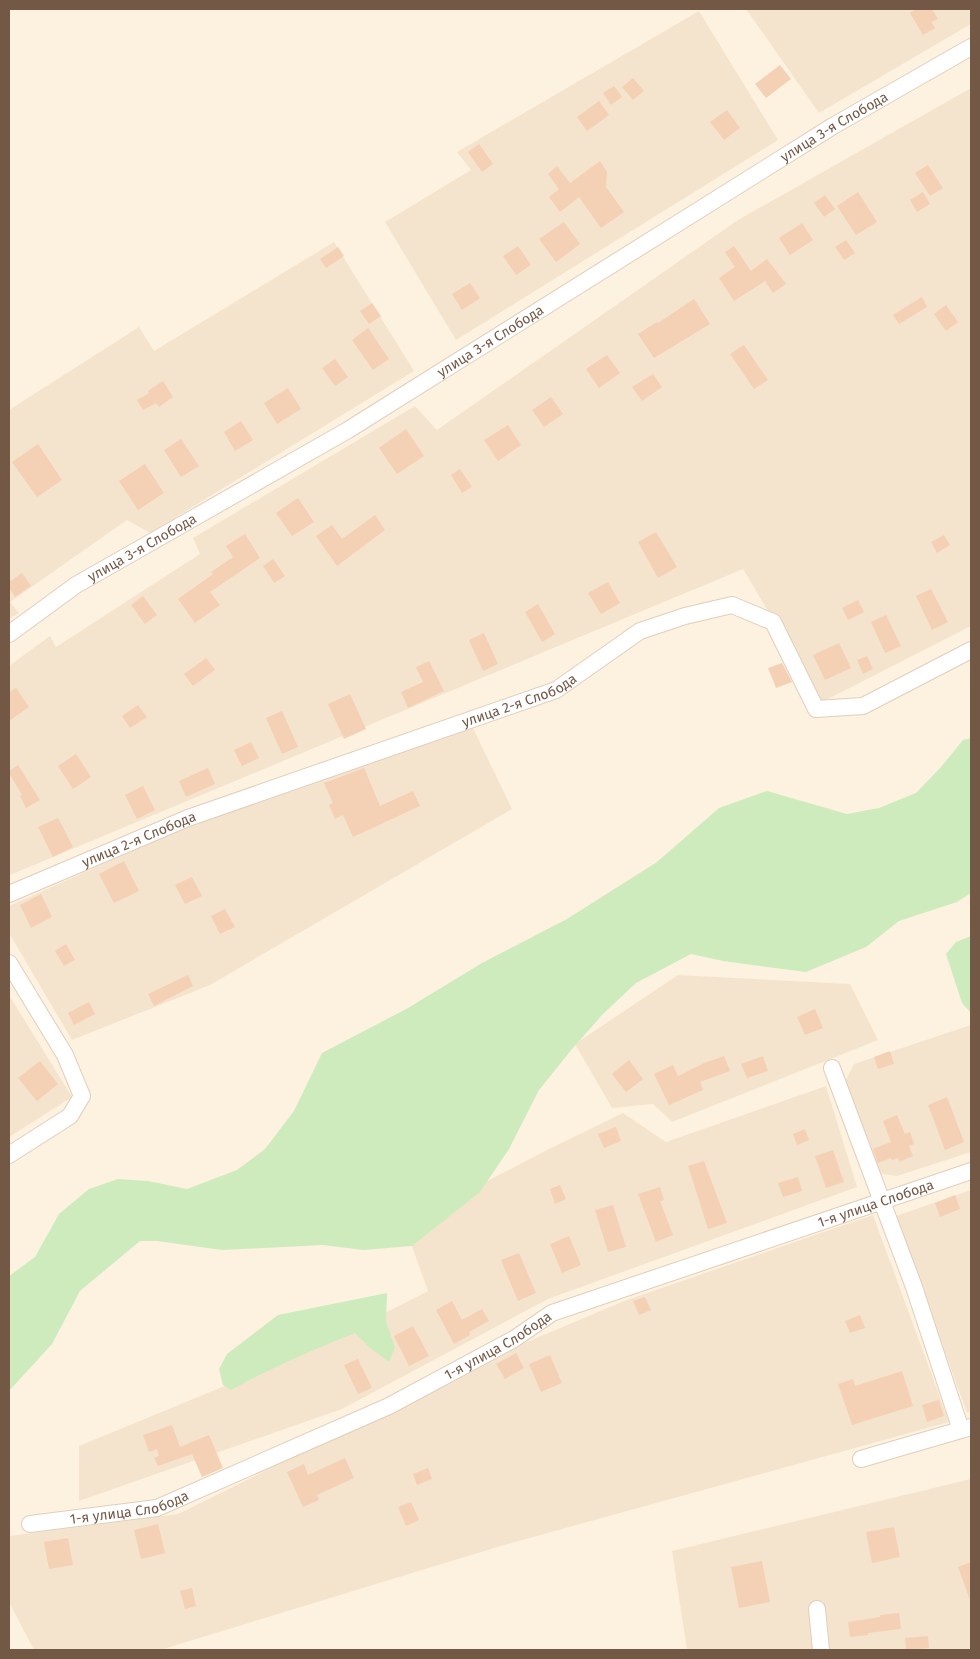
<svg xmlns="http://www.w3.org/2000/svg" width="980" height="1659" font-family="'Fira Sans',sans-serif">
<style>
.residential{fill:#f5e4cd}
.green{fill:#ceebbd}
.building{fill:#f4d0b5}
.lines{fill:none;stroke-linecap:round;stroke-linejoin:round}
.minor-casing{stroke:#e1cebb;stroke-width:18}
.minor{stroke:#fff;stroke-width:16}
.labels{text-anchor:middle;stroke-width:4;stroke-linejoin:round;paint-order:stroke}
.street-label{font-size:14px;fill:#745846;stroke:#fff6e6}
</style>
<rect width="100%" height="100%" fill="#fdf2df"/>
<!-- residential -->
<g class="residential">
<path d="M746,9h225v15l-152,89z"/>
<path d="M699,11l79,129 -322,200 -71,-118 86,-52 -14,-18z"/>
<path d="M971,88v538l-149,76 -79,-133 -733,306 -1,-209 41,-30 6,11 144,-93 -7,-16 222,-132 22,24 301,-210z"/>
<path d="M334,242l80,129 -264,162 -23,-13 -117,82 9,11 -10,6v-209l130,-83 15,24z"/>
<path d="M472,726l40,83 -302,176 -138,55 -63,-107v-27l182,-81z"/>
<path d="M678,975l172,9 28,56 -206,82 -19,-18 -41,4 -37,-64z"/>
<path d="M9,995l63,102 -63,40z"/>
<path d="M971,1025v127l-74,24 -20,-3 -32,-91 9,-18z"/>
<path d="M826,1086l31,101 -309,112 -206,110 -263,92v-55l235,-97 114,-58 -24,-67 147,-76 72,-35 43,29z"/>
<path d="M971,1190v221l-4,2 -71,-197z"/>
<path d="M873,1215l76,207 -445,123 -344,105h-126l-25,-48v-66l169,-22 342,-169 104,-44z"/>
<path d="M971,1479v171h-284l-15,-99z"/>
</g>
<!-- green -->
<g class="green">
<path d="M971,738v155l-14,9 -58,19 -33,26 -60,25 -83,-11 -32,-7 -55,29 -33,31 -31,35 -33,41 -30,59 -29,43 -68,54 -49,4 -40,-5 -101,5 -65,-9h-17l-60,50 -28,53 -43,47v-115l26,-19 24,-43 30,-25 29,-10 30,2 39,8 50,-19 28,-21 29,-38 28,-58 86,-45 74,-45 85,-44 90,-57 62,-54 48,-17 80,23 32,-6 37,-15 25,-26 22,-27z"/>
<path d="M971,936v77l-9,-10 -16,-49 10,-12z"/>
<path d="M387,1293l-1,29 9,25 -6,15 -19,-14 -15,-15c-43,17 -84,35 -124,57l-8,-5 -4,-16 8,-15 51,-39z"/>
</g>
<!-- building -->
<g class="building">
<path d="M916,9h16l6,10 -7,3 4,6 -12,7 -13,-22z"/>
<path d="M780,65l11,14 -25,19 -11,-14z"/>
<path d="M633,78l11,13 -11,9 -11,-13z"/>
<path d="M614,86l8,11 -11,8 -8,-12z"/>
<path d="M599,101l10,14 -22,16 -10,-14z"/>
<path d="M727,110l13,18 -16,12 -14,-18z"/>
<path d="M479,144l14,20 -11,8 -14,-20z"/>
<path d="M600,161l7,11 -1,15 18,25 -23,16 -22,-31 -19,15 -11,-15 10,-8 -11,-15 9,-8 13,17z"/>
<path d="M928,165l15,23 -13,8 -15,-23z"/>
<path d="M858,192l19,30 -21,13 -19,-29z"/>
<path d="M923,192l7,12 -13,8 -7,-12z"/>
<path d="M825,195l10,14 -11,8 -10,-14z"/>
<path d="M564,222l16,22 -24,18 -17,-23z"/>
<path d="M802,223l11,17 -23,15 -11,-17z"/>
<path d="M846,240l9,13 -11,7 -9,-13z"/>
<path d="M518,246l13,19 -15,10 -13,-19z"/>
<path d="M734,246l17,25 16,-12 19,25 -13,9 -8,-12 -31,20 -15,-23 16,-11 -10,-15z"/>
<path d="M338,247l6,9 -18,12 -6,-9z"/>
<path d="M470,283l10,15 -18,12 -10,-16z"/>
<path d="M922,297l5,10 -28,17 -6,-9z"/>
<path d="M694,299l16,25 -56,34 -16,-24 19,-12 1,1z"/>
<path d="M372,303l9,13 -12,8 -9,-13z"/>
<path d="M946,305l12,17 -12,9 -12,-17z"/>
<path d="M368,328l21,31 -16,11 -21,-30z"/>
<path d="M744,345l24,35 -14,9 -24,-35z"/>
<path d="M607,355l13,18 -21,15 -13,-19z"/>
<path d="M335,359l13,18 -13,9 -13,-18z"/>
<path d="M653,374l9,13 -20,14 -10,-14z"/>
<path d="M163,381l10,16 -14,10 -3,-4 -13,7 -6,-10 12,-7 -1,-2z"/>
<path d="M288,388l13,21 -24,15 -13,-21z"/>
<path d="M551,397l12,17 -19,13 -12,-17z"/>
<path d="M241,421l12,19 -18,11 -11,-19z"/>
<path d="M508,425l13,20 -23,16 -14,-21z"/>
<path d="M406,429l18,27 -27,18 -18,-26z"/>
<path d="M181,439l18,27 -18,11 -17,-27z"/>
<path d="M38,444l24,36 -25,17 -25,-35z"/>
<path d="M145,464l19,29 -26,17 -19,-29z"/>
<path d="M460,469l12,18 -10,6 -11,-18z"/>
<path d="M298,498l16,24 -22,14 -16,-23z"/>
<path d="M375,515l10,15 -48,36 -21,-30 16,-11 10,14z"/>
<path d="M656,532l21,35 -19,11 -20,-36z"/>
<path d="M245,534l15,24 -50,34 10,13 -25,18 -17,-24 35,-25 -2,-2 22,-15 -7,-11z"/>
<path d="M944,535l6,10 -13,8 -6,-11z"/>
<path d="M273,559l12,17 -11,7 -11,-17z"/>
<path d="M22,573l9,13 -16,11 -6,-10v-5z"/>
<path d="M608,582l12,21 -19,11 -13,-21z"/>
<path d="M931,589l17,33 -16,8 -16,-34z"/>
<path d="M143,596l14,19 -12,9 -14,-19z"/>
<path d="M858,600l6,12 -16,8 -6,-12z"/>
<path d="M538,604l17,30 -13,8 -17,-30z"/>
<path d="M886,615l15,31 -16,7 -14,-31z"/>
<path d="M484,633l14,31 -15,7 -14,-31z"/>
<path d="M839,643l12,25 -26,12 -12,-25z"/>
<path d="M867,656l6,13 -10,5 -6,-14z"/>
<path d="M206,658l9,12 -22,16 -9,-12z"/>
<path d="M429,661l15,30 -36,17 -7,-16 22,-10 -7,-15z"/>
<path d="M782,663l10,19 -16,6 -8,-20z"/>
<path d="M16,688l13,19 -20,14v-29z"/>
<path d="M350,694l16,35 -22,10 -16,-35z"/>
<path d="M138,705l9,12 -17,11 -8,-12z"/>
<path d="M282,711l16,36 -16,7 -16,-36z"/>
<path d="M251,742l8,16 -17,8 -8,-16z"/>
<path d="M76,754l15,23 -18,12 -15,-23z"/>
<path d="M18,765l22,35 -14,8 -6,-12 2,-1 -13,-22v-2z"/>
<path d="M208,768l7,16 -29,13 -7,-16z"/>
<path d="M364,768l16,38 33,-15 7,15 -67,31 -10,-22 -8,4 -6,-14 4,-2 -9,-20z"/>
<path d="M143,786l12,24 -18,9 -12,-24z"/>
<path d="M58,818l15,29 -20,10 -15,-30z"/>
<path d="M124,861l15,30 -25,12 -15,-29z"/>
<path d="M192,877l10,19 -17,8 -10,-19z"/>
<path d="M41,894l11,23 -21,11 -11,-23z"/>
<path d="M225,909l10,18 -15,7 -9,-18z"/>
<path d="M66,944l9,16 -11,6 -9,-15z"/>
<path d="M188,975l5,11 -39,20 -6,-12z"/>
<path d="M89,1002l6,12 -21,11 -6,-12z"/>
<path d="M815,1009l8,19 -18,7 -8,-18z"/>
<path d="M890,1051l4,13 -16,5 -4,-12z"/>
<path d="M724,1056l6,15 -30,11 3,8 -34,15 -15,-31 19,-9 5,11 26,-13z"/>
<path d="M763,1056l5,15 -21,7 -6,-14z"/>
<path d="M629,1060l14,19 -17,13 -14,-18z"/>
<path d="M40,1061l18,23 -21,17 -19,-23z"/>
<path d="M947,1097l17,45 -19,8 -17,-45z"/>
<path d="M897,1115l8,19 5,-2 4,12 -5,2 4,10 -14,6 -1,-4 -6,2 -1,-2 -13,5 -5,-14 18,-7 -8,-21z"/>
<path d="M616,1127l5,14 -17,7 -6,-14z"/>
<path d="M805,1129l4,11 -12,5 -4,-11z"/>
<path d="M833,1150l11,32 -18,6 -11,-32z"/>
<path d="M704,1161l23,62 -19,6 -20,-63z"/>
<path d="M798,1177l4,14 -19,6 -5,-14z"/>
<path d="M560,1185l6,14 -11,5 -5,-15z"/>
<path d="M660,1187l4,13 -4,1 13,34 -17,7 -18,-48z"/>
<path d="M955,1195l5,14 -20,8 -5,-14z"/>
<path d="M613,1205l13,42 -18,5 -13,-42z"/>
<path d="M569,1236l12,29 -19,8 -12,-29z"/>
<path d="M519,1253l17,40 -18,8 -17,-41z"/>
<path d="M645,1297l6,13 -12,5 -6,-14z"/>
<path d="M452,1301l10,19 20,-11 7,12 -20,11 1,3 -16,9 -18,-34z"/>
<path d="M860,1315l5,13 -15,5 -5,-12z"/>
<path d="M413,1326l16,30 -20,10 -15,-30z"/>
<path d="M516,1353l8,15 -19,11 -9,-15z"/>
<path d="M550,1355l12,28 -21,9 -12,-28z"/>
<path d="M358,1359l14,29 -14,6 -14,-29z"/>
<path d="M902,1371l11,35 -61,19 -14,-41 15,-5 2,7z"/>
<path d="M939,1400l5,16 -17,6 -5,-17z"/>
<path d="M172,1425l8,22 29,-12 14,33 -21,9 -10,-23 -34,12 -4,-8 5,-2 -2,-7 -8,3 -6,-17z"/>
<path d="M345,1458l9,20 -37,17 2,5 -16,7 -16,-35 17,-8 4,11z"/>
<path d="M428,1468l4,11 -15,6 -4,-11z"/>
<path d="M411,1502l8,18 -13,6 -8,-19z"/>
<path d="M158,1524l7,29 -24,6 -7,-29z"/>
<path d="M894,1527l6,30 -28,6 -6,-31z"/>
<path d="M68,1538l5,27 -24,4 -5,-27z"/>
<path d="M762,1561l8,41 -31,6 -8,-41z"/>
<path d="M971,1562v37l-1,1 -12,-33z"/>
<path d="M192,1588l4,18 -11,3 -5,-18z"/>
<path d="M899,1613l2,16 -33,4v2l-18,2 -2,-15 32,-5v-2z"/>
<path d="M928,1636l1,12 -23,2 -1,-12z"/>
</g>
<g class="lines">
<defs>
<g id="minor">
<path id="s1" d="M9,634l67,-49 272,-155 485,-304 138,-79"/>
<path id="s2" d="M9,894l179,-76 368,-128 84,-59 45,-15 47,-11 41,17 43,87 47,-3 108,-56"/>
<path d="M9,963l56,92 17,41 -12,20 -61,39"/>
<path d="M832,1068l82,219 47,143"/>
<path d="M861,1459l110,-32"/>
<path id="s3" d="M30,1524l127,-16 232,-102 125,-67 38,-26 419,-142"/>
<path d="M817,1609l4,41"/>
</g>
</defs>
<!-- minor casing -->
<use href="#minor" class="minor-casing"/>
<!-- minor -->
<use href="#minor" class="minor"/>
</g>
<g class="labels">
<!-- street labels -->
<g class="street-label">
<text dy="5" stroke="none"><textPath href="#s1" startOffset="969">улица 3-я Слобода</textPath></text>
<text dy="5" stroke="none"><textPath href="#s1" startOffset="564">улица 3-я Слобода</textPath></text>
<text dy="5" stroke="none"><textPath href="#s1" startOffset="159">улица 3-я Слобода</textPath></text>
<text dy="5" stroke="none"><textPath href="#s2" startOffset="546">улица 2-я Слобода</textPath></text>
<text dy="5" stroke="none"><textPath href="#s2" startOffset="141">улица 2-я Слобода</textPath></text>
<text dy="5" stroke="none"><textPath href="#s3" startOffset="911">1-я улица Слобода</textPath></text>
<text dy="5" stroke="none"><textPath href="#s3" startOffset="506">1-я улица Слобода</textPath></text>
<text dy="5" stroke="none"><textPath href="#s3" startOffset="101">1-я улица Слобода</textPath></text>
</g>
</g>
<!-- border -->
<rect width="980" height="1659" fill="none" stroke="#745846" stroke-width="20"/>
</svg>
